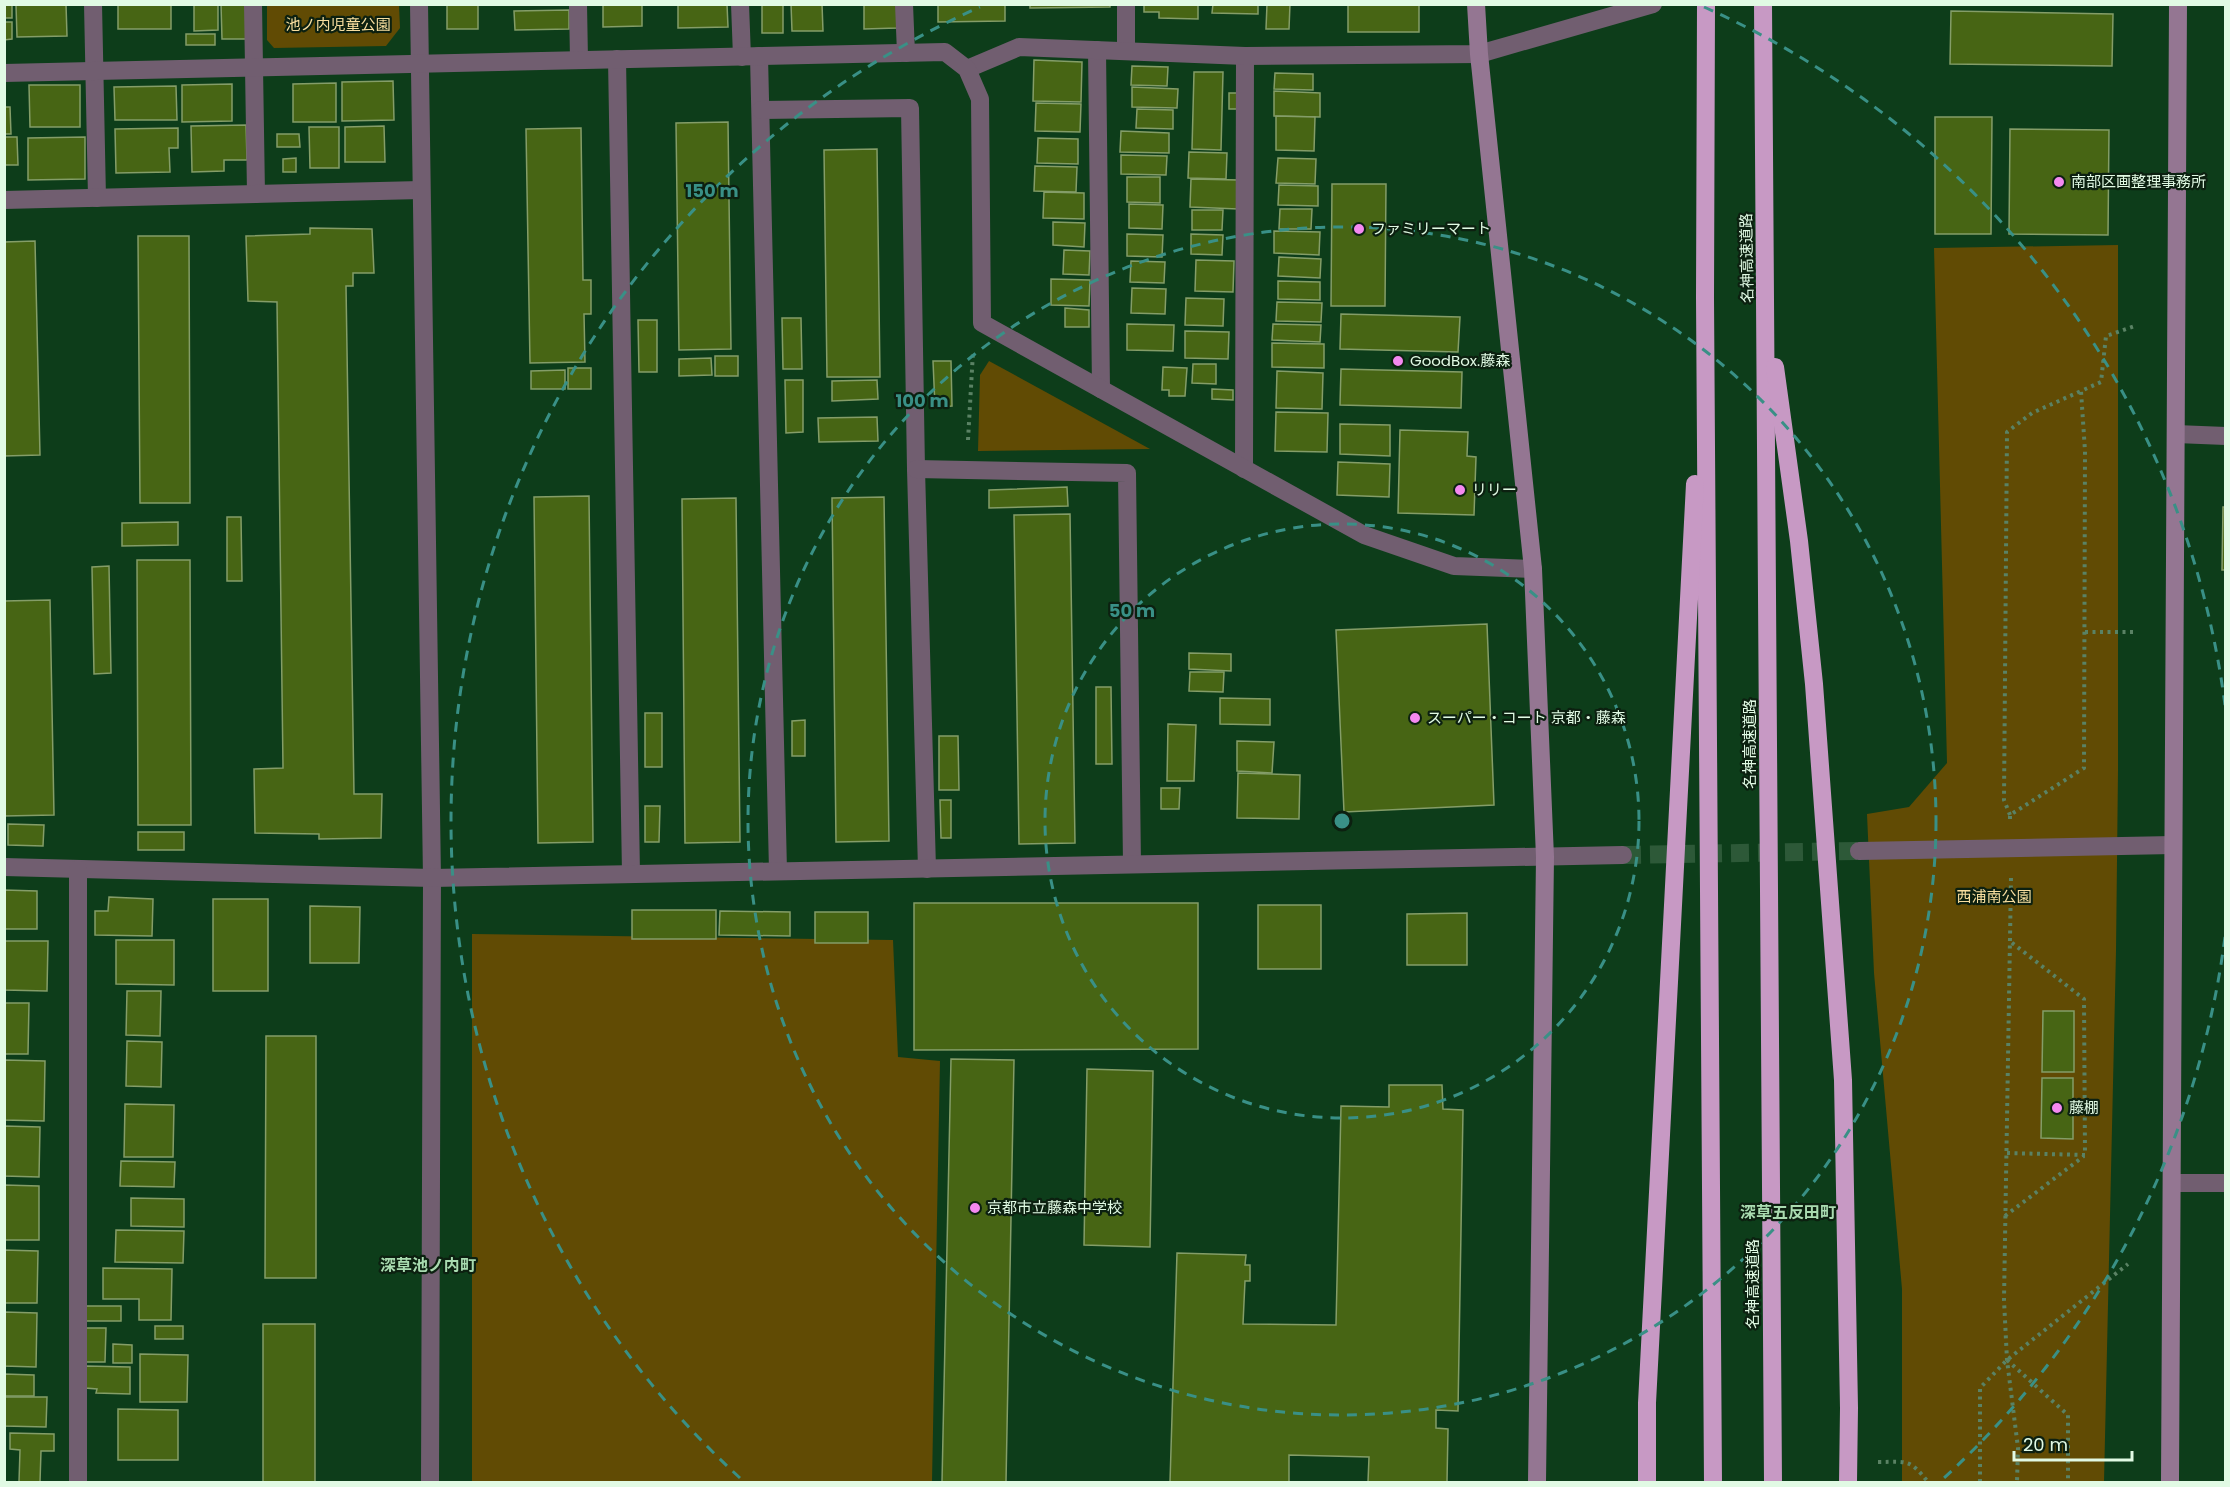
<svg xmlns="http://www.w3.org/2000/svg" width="2230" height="1487" font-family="Poppins,'Noto Sans JP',sans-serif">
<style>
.green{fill:#614b04}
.building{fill:#476514;stroke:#849d68;stroke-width:1.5}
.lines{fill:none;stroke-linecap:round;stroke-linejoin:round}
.street-tunnel{stroke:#2d5938;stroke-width:18;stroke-dasharray:18 9;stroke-linecap:butt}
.path{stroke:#5a8264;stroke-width:4;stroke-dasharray:3 4.5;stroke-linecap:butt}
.lane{stroke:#715e70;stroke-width:18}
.street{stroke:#715e70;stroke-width:18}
.secondary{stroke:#947692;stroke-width:18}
.highway{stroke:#c799c4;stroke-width:18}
.ring{fill:none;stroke:#399086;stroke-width:3;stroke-dasharray:10 8}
.poi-dot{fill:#f489f0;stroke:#0c2010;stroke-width:2}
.labels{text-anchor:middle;stroke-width:4.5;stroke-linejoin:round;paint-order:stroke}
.park-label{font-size:15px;fill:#f8de9f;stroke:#0c2010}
.poi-label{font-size:15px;fill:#e1fae4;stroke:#0c2010;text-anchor:start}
.street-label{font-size:15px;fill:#e1fae4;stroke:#0c2010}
.neighbourhood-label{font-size:16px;font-weight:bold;fill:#a9dbb0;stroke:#0c2010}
.centre{fill:#399086;stroke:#0c2010;stroke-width:3}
.ring-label{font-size:18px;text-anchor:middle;font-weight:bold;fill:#399086;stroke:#0c2010;stroke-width:4.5;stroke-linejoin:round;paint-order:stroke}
</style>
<rect width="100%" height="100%" fill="#0d3d1a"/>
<!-- green -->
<g class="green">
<path d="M267,5h132l1,23 -14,18 -112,2 -7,-8z"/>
<path d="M2118,245v526l-2,180 -12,531h-202v-193l-28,-316 -7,-159 42,-7 38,-44 -13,-515z"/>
<path d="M989,361l161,88 -172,2 2,-76z"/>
<path d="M472,934l421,6 5,117 42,4 -8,421h-460z"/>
</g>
<!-- building -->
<g class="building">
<rect x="4" y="4" width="8" height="14"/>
<path d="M66,4l1,32 -50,1 -1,-32z"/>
<rect x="118" y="4" width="53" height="25"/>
<path d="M194,4h24v26l-24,1z"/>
<path d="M221,4h25l1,35h-25z"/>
<rect x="447" y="4" width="31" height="25"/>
<path d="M603,4h39v22l-39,1z"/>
<path d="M678,4h49l1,23 -50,1z"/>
<rect x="762" y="4" width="21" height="29"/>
<path d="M791,4h31l1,27h-31z"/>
<path d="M864,4h33v24l-33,1z"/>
<path d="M938,4h67v17l-67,1z"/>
<path d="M1030,4h80v3l-80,1z"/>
<path d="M1144,4h54v15l-39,-1v-6h-15z"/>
<path d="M1213,4h45v10l-46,-1z"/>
<path d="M1267,4h23l-1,25h-23z"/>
<rect x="1348" y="4" width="71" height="28"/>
<path d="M569,10v19l-54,1 -1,-19z"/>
<path d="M1951,11l162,3 -1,52 -162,-2z"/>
<path d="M4,22h8v17l-8,1z"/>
<rect x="186" y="34" width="29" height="11"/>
<path d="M1034,60l48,2 -1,40 -48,-1z"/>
<path d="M1132,66l36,1 -1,19 -36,-1z"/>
<path d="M1194,72h29l-2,78 -29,-1z"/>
<path d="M1275,73l38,1v16l-39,-1z"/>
<path d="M393,81l1,39 -52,1v-39z"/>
<path d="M336,83v39h-43v-38z"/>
<path d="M232,84v37l-50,1v-37z"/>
<path d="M29,85h51v42h-50z"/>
<path d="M176,86l1,34h-62l-1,-33z"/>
<path d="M1132,87l46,2 -1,19 -45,-1z"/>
<path d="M1274,91l46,2v24l-46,-1z"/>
<path d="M1229,93h12l-1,16h-11z"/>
<path d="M1036,103l45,1 -1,28 -45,-1z"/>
<path d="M4,107h6l1,27h-7z"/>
<path d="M1137,109l36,1v19l-37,-1z"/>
<path d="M1276,116l39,1 -1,34 -38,-1z"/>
<path d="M1935,117h57l-1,117h-56z"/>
<path d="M728,122l3,227 -52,1 -3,-227z"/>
<path d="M246,125l1,35h-23v11l-32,1 -1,-46z"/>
<path d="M384,126l1,36h-40v-35z"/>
<path d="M309,127h30v41h-29z"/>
<path d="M178,128v20h-9l1,24 -54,1 -1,-44z"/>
<path d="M581,128l2,152h8v34h-7l1,48 -55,1 -4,-234z"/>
<path d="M2010,129l99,1 -1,105 -99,-1z"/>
<path d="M1121,131l48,2v20l-49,-1z"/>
<path d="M277,134h22l1,13h-23z"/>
<path d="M4,137h13l1,28h-14z"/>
<path d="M85,137v42l-57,1v-42z"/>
<path d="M1038,138l40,1v25l-41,-1z"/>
<path d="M877,149l3,228h-53l-3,-227z"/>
<path d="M1189,152l38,1 -1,26 -38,-1z"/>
<path d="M1121,155l46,1 -1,19 -45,-1z"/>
<path d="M296,158v14h-13v-13z"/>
<path d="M1278,158l38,1 -1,25 -39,-1z"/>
<path d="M1035,166l42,1 -1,25 -42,-1z"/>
<path d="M1127,177h33v26l-33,-1z"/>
<path d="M1191,179l48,1 -1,29 -48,-2z"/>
<path d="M1332,184h54l-1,122h-54z"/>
<path d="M1279,185l39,1v20l-40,-1z"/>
<path d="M1044,192l40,1v26l-41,-1z"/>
<path d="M1129,204l34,1 -1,24 -33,-1z"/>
<path d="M1280,209h32l-1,20h-32z"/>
<path d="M1192,210h31l-1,20h-30z"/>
<path d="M1053,222l32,1 -1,24 -31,-2z"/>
<path d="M310,228l62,1 2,44h-21v13h-7l8,508h28l-1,44 -62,1v-5l-64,-1 -1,-64 29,-1 -6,-466 -29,-1 -2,-65 64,-2z"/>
<path d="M1274,231l46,1 -1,23 -45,-2z"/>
<path d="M1127,234l36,1 -1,22 -35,-1z"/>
<path d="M1191,234l32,1 -1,20 -31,-1z"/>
<path d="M138,236h51l1,267h-50z"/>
<path d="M35,241l5,214 -36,1v-214z"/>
<path d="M1064,250l26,1 -1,24 -26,-1z"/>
<path d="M1279,257l42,2 -1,19 -42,-2z"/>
<path d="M1196,260l38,1 -1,31 -38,-1z"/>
<path d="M1131,261l34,1 -1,21 -34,-1z"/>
<path d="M1051,279l39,1 -1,26 -38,-1z"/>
<path d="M1278,281l42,1v18l-42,-1z"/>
<path d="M1132,288l34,1 -1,25 -34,-1z"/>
<path d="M1186,298l38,1 -1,27 -38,-1z"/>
<path d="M1277,302l45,1 -1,19 -45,-1z"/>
<path d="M1065,308l24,2v17h-24z"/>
<path d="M1341,314l119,3 -2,35 -118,-3z"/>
<path d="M782,318h19l1,51h-19z"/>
<path d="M638,320h19v52h-18z"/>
<path d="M1127,324l47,1 -1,26 -46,-1z"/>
<path d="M1273,324l48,1 -1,17 -48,-2z"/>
<path d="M1185,331l44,1 -1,27 -43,-1z"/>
<path d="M1272,343l52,1v24l-52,-1z"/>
<rect x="715" y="356" width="23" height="20"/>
<path d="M711,358l1,17 -33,1v-17z"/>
<path d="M933,361h18l1,45 -17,1z"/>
<path d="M1193,364h23v20l-24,-1z"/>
<path d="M1163,367l24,1 -2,28h-16v-6h-7z"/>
<rect x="568" y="368" width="23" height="21"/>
<path d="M1341,369l121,3 -1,36 -121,-3z"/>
<path d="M565,370v19h-34v-18z"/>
<path d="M1277,371l46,2 -1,36 -46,-1z"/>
<path d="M785,380h18v52l-17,1z"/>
<path d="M877,380l1,19 -46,2v-20z"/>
<path d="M1212,389l21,1v10l-21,-1z"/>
<path d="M1276,412l52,1 -1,39 -52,-1z"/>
<path d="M877,417l1,24 -59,1 -1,-24z"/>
<path d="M1340,424l50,1v31l-50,-2z"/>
<path d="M1400,430l68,2 -1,24 9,1 -2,58 -76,-2z"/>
<path d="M1338,462l52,2 -1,33 -52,-2z"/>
<path d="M1067,487l1,19 -79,2v-18z"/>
<path d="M589,496l4,346 -55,1 -4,-346z"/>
<path d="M884,497l5,344 -53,1 -4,-344z"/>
<path d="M736,498l4,344 -55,1 -3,-344z"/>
<path d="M2223,507h3v63h-4z"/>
<path d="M1070,514l5,329 -56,1 -5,-329z"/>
<path d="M227,517h14l1,64h-15z"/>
<path d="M178,522v23l-56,1v-23z"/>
<path d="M137,560h53l1,265h-53z"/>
<path d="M109,566l2,107 -17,1 -2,-107z"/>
<path d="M50,600l4,215 -50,1v-215z"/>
<path d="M1487,624l7,181 -150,7 -8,-182z"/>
<path d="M1189,653l42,1v17l-42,-2z"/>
<path d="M1190,672h34l-1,20 -34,-1z"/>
<path d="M1096,687h15l1,77h-16z"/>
<path d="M1220,698l50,1v26l-50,-1z"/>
<rect x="645" y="713" width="17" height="54"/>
<path d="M805,720v36h-13v-35z"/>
<path d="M1168,724l28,1 -2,56h-27z"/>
<path d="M939,736h19l1,54h-20z"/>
<path d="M1237,741l37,1 -2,31 -35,-2z"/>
<path d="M1238,773l62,2 -1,44 -62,-1z"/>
<path d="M1161,788h19l-1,21h-18z"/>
<path d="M940,800h11v38h-10z"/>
<path d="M645,806h15l-1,36h-14z"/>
<path d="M8,824l36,1 -1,21 -35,-1z"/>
<rect x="138" y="832" width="46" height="18"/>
<path d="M4,890l33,1v38h-33z"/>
<path d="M109,897l44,2 -1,37 -57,-1v-24h13z"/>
<rect x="213" y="899" width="55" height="92"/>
<path d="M914,903h284v146l-284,1z"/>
<rect x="1258" y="905" width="63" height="64"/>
<path d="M310,906l50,1 -1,56h-49z"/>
<rect x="632" y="910" width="84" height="29"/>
<path d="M720,911l70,1v24l-71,-1z"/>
<rect x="815" y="912" width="53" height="31"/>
<path d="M1467,913v52h-60v-51z"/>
<path d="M116,940h58v45l-58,-1z"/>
<path d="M4,941h44l-1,50 -43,-1z"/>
<path d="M127,991h34l-1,45 -34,-1z"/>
<path d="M4,1003h25l-1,51h-24z"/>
<path d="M2043,1011h31v61h-32z"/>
<path d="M266,1036h50v242h-51z"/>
<path d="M127,1041l35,1 -1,45 -35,-1z"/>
<path d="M951,1059l63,1 -8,422h-64z"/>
<path d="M4,1060l41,1 -1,60 -40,-1z"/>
<path d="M1087,1069l66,2 -3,176 -66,-2z"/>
<path d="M2042,1078h31v61l-32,-1z"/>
<path d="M1389,1085h53l1,24 20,1 -5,301 -22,-1v18l12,1 -1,53h-79l1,-25 -80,-2v27h-119l7,-229 69,2 -1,10h5v16h-5l-2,43 93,1 5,-219 48,1z"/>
<path d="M125,1104l49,1 -1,52h-49z"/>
<path d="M4,1126l36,1 -1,50 -35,-1z"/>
<path d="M121,1161l54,1 -1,25 -54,-1z"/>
<path d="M4,1185l35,1v54h-35z"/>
<path d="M131,1198l53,1v28l-53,-1z"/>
<path d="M116,1230l68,1 -1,32 -68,-1z"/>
<path d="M4,1250l34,1 -1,52h-33z"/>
<path d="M103,1268l69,1 -1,51h-32v-21h-36z"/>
<rect x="82" y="1306" width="39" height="15"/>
<path d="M4,1312l33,1 -1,54 -32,-1z"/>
<rect x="263" y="1324" width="52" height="158"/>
<rect x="155" y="1326" width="28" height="13"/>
<path d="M82,1328h24l-1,34h-23z"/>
<path d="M113,1344l19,1v18h-19z"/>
<path d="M140,1354l48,1 -1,47h-47z"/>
<path d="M86,1366l44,1v27l-34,-1 1,-4 -12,-1z"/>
<path d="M4,1374l30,1v21h-30z"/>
<path d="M4,1397h43l-1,30 -42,-1z"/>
<path d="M118,1409l60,1v50h-60z"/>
<path d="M10,1433l44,1v17h-13l-1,31h-21l1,-32 -10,-1z"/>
</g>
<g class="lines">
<!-- street-tunnel -->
<path class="street-tunnel" d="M1623,855l236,-4"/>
<!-- path -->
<g class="path">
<path d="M968,440l5,-88"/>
<path d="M2085,632h48"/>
<path d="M2010,815l-6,-15 3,-368 25,-19 49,-22"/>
<path d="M2010,819v-4l74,-47 1,-317 -4,-60 20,-9 5,-46 29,-10"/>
<path d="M2011,878l-7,422 3,60 11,88 -1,34"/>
<path d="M2007,1153l78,2 -1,-156 -73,-57"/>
<path d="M2005,1216l79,-60"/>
<path d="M2007,1360l61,55v67"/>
<path d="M1878,1462c29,0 31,-4 50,20"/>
<path d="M1980,1482v-94l27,-28 121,-96"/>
</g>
<!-- lane -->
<g class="lane">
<path d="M93,4l4,194"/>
<path d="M253,4l3,190"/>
<path d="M578,4l1,56"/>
<path d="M740,4l2,53"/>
<path d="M904,4l2,49"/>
<path d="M1126,4v47"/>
<path d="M1097,50l4,339"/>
<path d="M759,56l19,815"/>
<path d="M617,59l14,815"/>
<path d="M761,110l149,-2 6,361 11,400"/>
<path d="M4,200l417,-10"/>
<path d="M916,469l211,4 5,391"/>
<path d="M1244,469l1,-413"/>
</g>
<!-- street -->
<g class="street">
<path d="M419,4l13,874 -2,604"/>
<path d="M967,69l52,-22 226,9 234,-2 174,-50"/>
<path d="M4,73l941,-21 22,17 13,30 2,224 382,212 90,31 79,3"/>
<path d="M2176,434l50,2"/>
<path d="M1859,851l314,-6"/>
<path d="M4,867l428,11 1191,-23"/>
<path d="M78,869v613"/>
<path d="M2172,1183h54"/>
</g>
<!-- secondary -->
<g class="secondary">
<path d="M1476,4l3,50 54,515 12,288 -8,625"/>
<path d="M2170,1482l8,-1478"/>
</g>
<!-- highway -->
<g class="highway">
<path d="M1706,4l-1,294 8,1184"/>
<path d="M1763,4l10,1478"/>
<path d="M1775,367l24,174 15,143 29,396 6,328 -1,74"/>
<path d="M1647,1482v-79l48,-919"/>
</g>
</g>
<!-- distance rings -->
<g class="ring">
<circle cx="1342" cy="821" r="297"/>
<circle cx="1342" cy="821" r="594"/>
<path d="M2225 937A891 891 0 0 1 1944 1478M740 1478A891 891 0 0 1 980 7M1704 7A891 891 0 0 1 2225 705"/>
</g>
<!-- markers -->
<g class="poi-dot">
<circle cx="2059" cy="182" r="6"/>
<circle cx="1359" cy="229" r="6"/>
<circle cx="1398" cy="361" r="6"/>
<circle cx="1460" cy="490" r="6"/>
<circle cx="1415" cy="718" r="6"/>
<circle cx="2057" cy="1108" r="6"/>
<circle cx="975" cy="1208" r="6"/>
</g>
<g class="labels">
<!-- park labels -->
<g class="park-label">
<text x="338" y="30">池ノ内児童公園</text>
<text x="1994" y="902">西浦南公園</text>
</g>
<!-- poi labels -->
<g class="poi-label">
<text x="2071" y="187">南部区画整理事務所</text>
<text x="1371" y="234">ファミリーマート</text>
<text x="1410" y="366">GoodBox.藤森</text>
<text x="1472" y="495">リリー</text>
<text x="1427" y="723">スーパー・コート 京都・藤森</text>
<text x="2069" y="1113">藤棚</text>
<text x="987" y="1213">京都市立藤森中学校</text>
</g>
<!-- street labels -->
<g class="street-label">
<text transform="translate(1747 258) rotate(-91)" y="5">名神高速道路</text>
<text transform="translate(1750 744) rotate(-90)" y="5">名神高速道路</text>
<text transform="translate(1753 1284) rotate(-90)" y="5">名神高速道路</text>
</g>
<!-- neighbourhood labels -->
<g class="neighbourhood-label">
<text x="1788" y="1218">深草五反田町</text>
<text x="428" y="1271">深草池ノ内町</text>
</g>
</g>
<circle cx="1342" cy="821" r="9" class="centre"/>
<g class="ring-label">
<text x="712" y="197">150 m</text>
<text x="922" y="407">100 m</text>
<text x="1132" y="617">50 m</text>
</g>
<!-- border -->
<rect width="2230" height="1487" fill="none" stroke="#e1fae4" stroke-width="12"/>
<!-- scale -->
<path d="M2014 1451v9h118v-9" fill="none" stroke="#e1fae4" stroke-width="3"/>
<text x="2023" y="1451" font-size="18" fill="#e1fae4" stroke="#0c2010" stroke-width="4.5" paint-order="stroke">20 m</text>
</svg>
